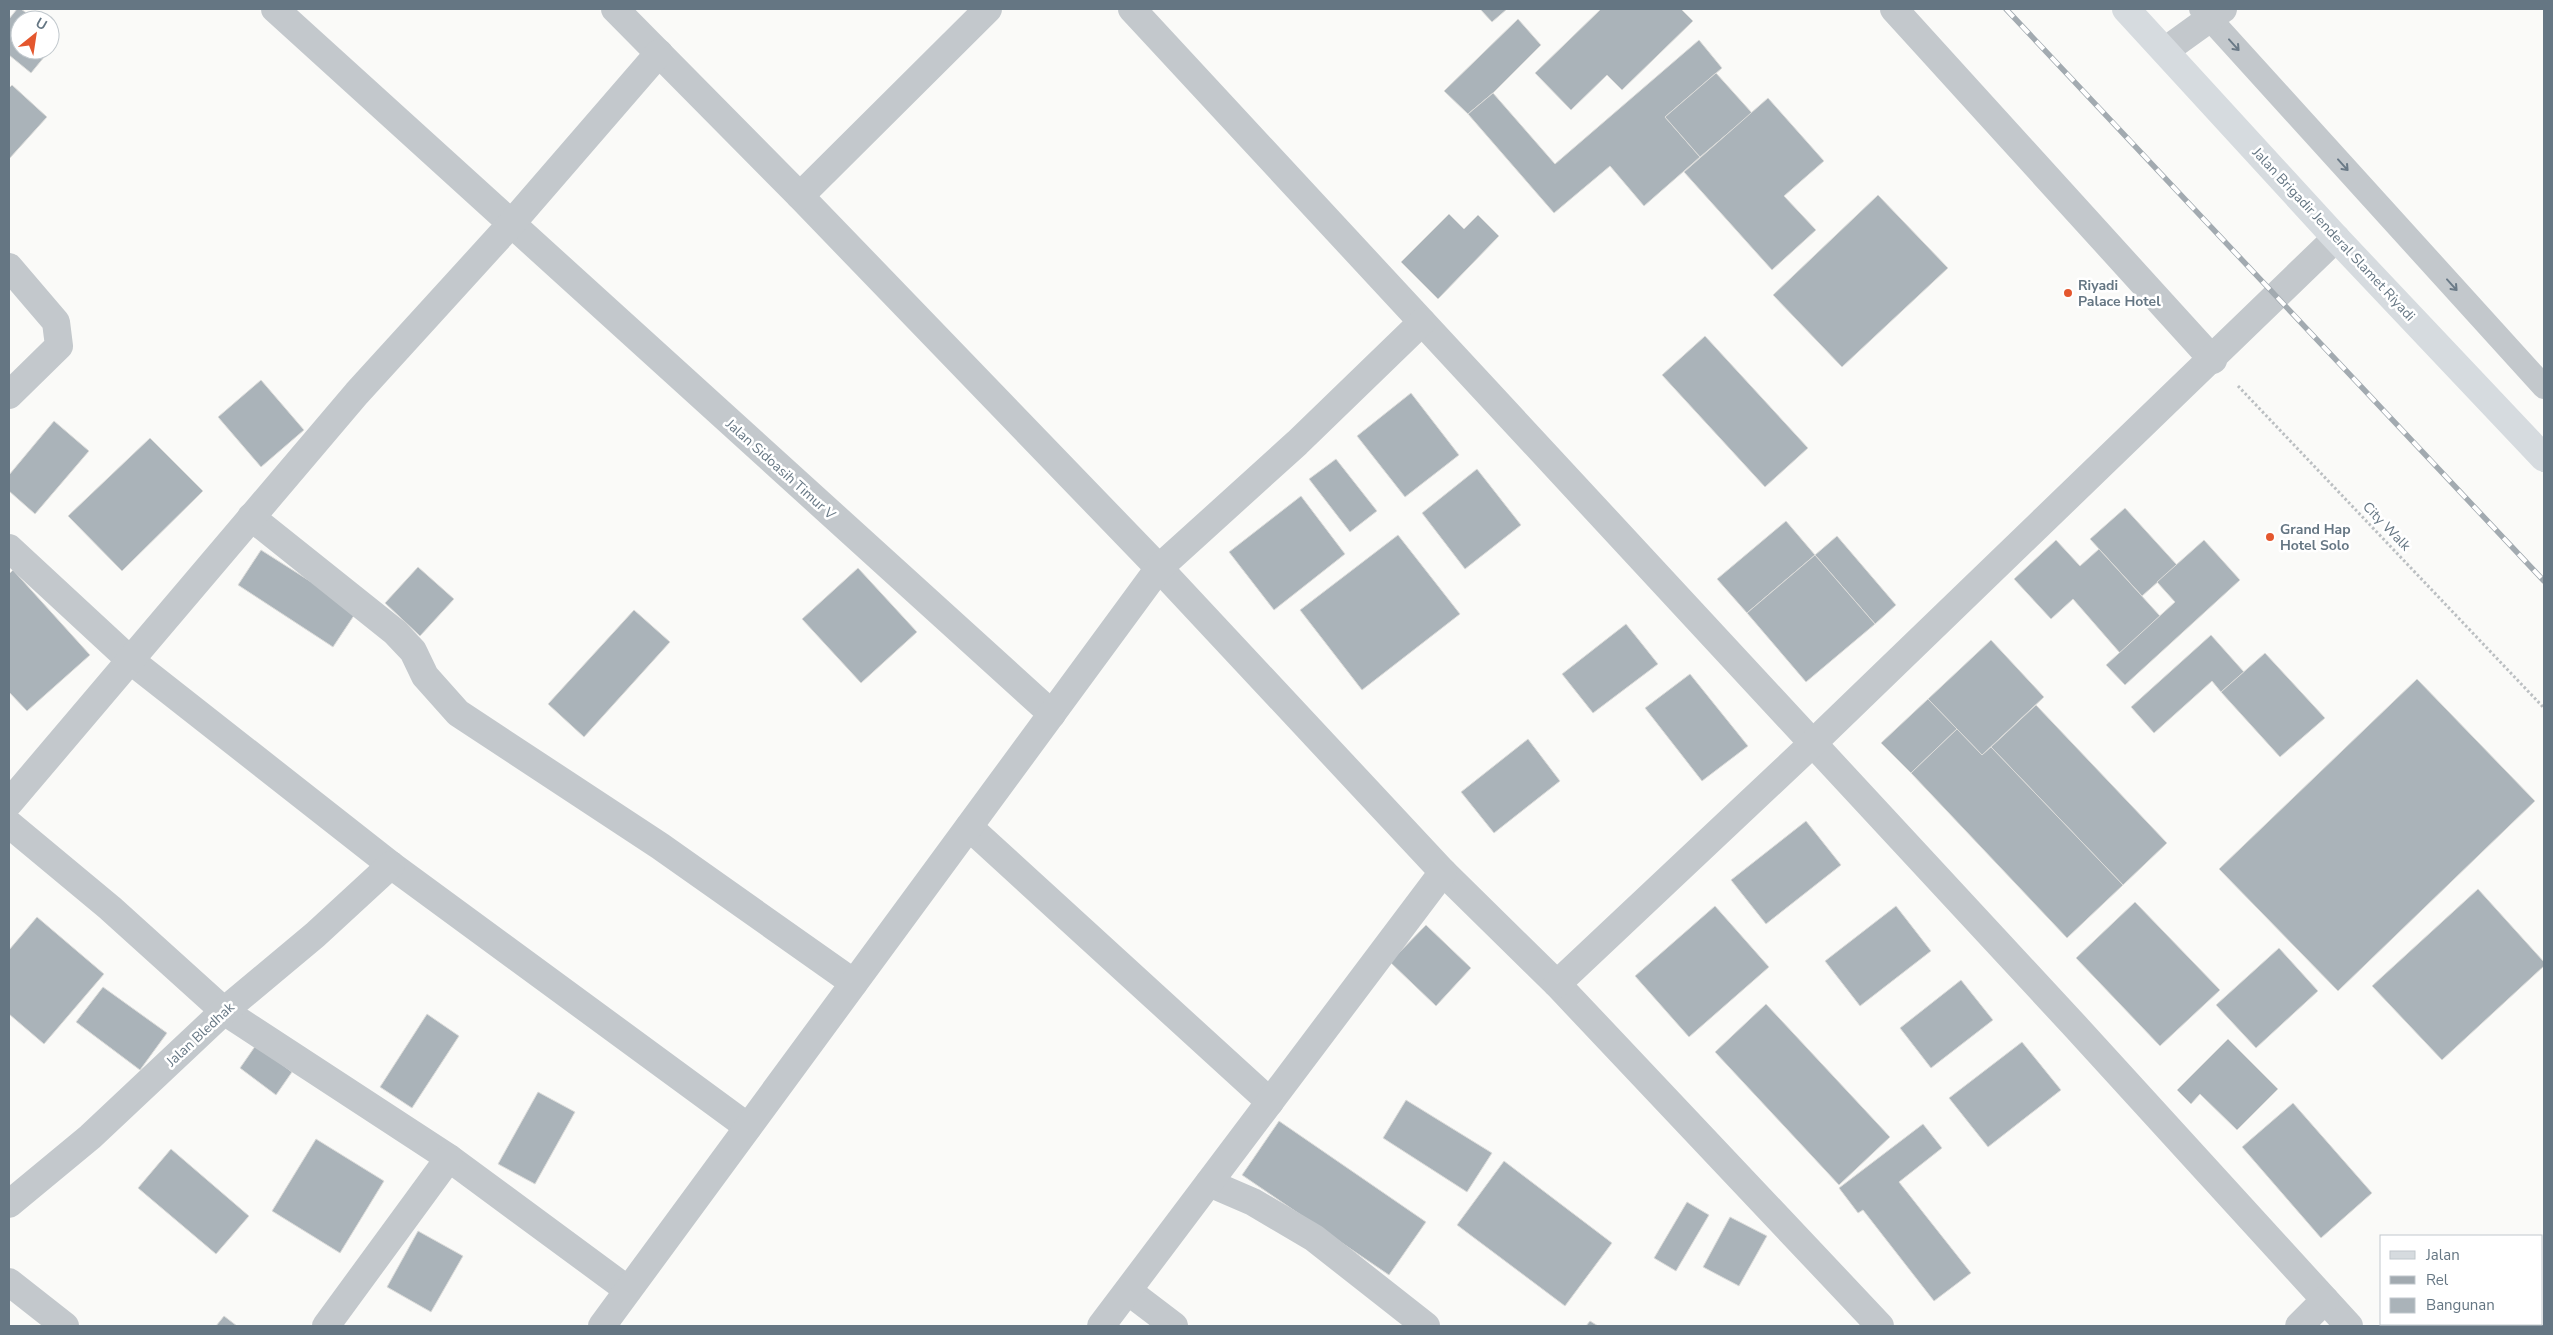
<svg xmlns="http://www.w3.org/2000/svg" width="2553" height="1335" font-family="'Nunito Sans',sans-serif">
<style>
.building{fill:#aab3b9;stroke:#dcdcda}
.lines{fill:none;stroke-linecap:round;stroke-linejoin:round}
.path{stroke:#bbbfc2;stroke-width:3;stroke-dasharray:2.5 2.5;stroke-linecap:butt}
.lane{stroke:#c3c8cc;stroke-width:24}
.street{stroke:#c3c8cc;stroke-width:28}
.primary{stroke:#d6dbdf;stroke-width:28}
.rail-casing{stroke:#a2aab0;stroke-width:5.5}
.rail{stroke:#fff;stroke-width:4;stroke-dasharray:11;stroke-linecap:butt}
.oneway{stroke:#6a7a87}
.poi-dot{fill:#e4572e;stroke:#fff;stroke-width:2}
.labels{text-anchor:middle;stroke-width:5;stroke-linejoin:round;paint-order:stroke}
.street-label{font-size:14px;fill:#657683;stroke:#fff}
.poi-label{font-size:14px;font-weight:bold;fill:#657683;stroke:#fff;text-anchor:start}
</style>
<rect width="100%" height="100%" fill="#fafaf8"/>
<!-- building -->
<g class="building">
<path d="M17,9h4l15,11h-16v30h30v-18l9,7 -28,34 -22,-18v-36z"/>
<path d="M1480,9h27l-15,13z"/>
<path d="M1601,9h80l12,12 -71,69 -15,-15 -36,35 -36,-37z"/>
<path d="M1518,19l23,26 -48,48 -25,21 -24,-23z"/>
<path d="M1699,40l23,28 -57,49 35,40 -56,49 -34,-40 -56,47 -86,-99 25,-21 62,71z"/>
<path d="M1716,73l36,40 -52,44 -35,-40z"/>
<path d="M12,85l35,32 -38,42v-71z"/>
<path d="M1768,98l56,63 -40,35 32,34 -44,40 -88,-98z"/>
<path d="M1878,195l70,73 -106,99 -69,-72z"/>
<path d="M1449,214l15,15 14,-14 21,21 -61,63 -37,-37z"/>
<path d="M1705,336l103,112 -43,39 -103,-112z"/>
<path d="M261,380l43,50 -43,37 -43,-50z"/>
<path d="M1411,393l48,62 -54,42 -48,-61z"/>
<path d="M54,421l35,30 -54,63 -26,-23v-16z"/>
<path d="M150,438l53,53 -81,80 -54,-55z"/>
<path d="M1336,459l41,52 -27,21 -41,-53z"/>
<path d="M1477,469l44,56 -56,44 -43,-56z"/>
<path d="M1301,496l44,58 -71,56 -45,-58z"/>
<path d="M2125,508l52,57 -35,31 -52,-57z"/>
<path d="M1786,521l29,34 -68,58 -30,-34z"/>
<path d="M1398,535l62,79 -98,76 -62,-80z"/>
<path d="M1837,536l59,69 -21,19 -60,-69z"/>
<path d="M2056,540l24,26 19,-17 61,67 -40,37 -47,-54 -22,20 -37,-40z"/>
<path d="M2204,540l36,40 -115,105 -19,-20 69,-63 -18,-20z"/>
<path d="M261,550l96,61 -24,36 -95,-62z"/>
<path d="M1815,555l60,69 -69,58 -59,-69z"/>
<path d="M418,567l36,32 -34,37 -35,-33z"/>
<path d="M858,568l59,64 -56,51 -59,-64z"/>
<path d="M13,570l77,85 -63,56 -18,-19v-118z"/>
<path d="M634,610l36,32 -86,95 -36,-33z"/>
<path d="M1626,624l32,40 -65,49 -31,-39z"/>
<path d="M2211,635l33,37 -23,20 -9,-11 -58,52 -23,-26z"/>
<path d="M1991,640l53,57 -62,58 -54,-56z"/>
<path d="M2265,653l60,65 -45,39 -59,-65z"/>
<path d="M1690,674l58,72 -46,35 -57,-73z"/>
<path d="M2417,679l118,122 -197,190 -119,-122z"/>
<path d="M1928,699l29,30 -46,44 -30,-30z"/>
<path d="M2036,705l131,138 -44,42 -132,-138z"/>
<path d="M1957,729l25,26 9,-8 132,138 -56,53 -156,-165z"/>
<path d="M1528,739l32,42 -66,52 -33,-41z"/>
<path d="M1806,821l35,44 -75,59 -35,-44z"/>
<path d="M2478,889l66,73v4l-102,94 -70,-74z"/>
<path d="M2135,902l85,88 -60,56 -84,-88z"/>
<path d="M1715,906l54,61 -80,70 -54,-61z"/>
<path d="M1896,906l35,45 -71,55 -35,-45z"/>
<path d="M37,917l67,57 -60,70 -35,-30v-64z"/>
<path d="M1426,925l45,43 -35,38 -46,-44z"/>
<path d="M2279,948l39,43 -62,57 -40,-43z"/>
<path d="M1961,980l32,40 -62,48 -31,-40z"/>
<path d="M103,987l64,46 -27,37 -64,-48z"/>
<path d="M1766,1004l124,133 -51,48 -124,-133z"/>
<path d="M427,1014l32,22 -47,72 -32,-21z"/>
<path d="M2228,1039l50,50 -41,41 -37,-36 -9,10 -14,-14z"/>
<path d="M2022,1042l39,48 -73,57 -39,-49z"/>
<path d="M256,1045l36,27 -16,23 -36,-27z"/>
<path d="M538,1092l37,20 -40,72 -37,-20z"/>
<path d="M1406,1100l86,53 -25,39 -84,-54z"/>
<path d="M2293,1103l79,90 -51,45 -79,-91z"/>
<path d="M1279,1121l147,101 -37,53 -147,-100z"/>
<path d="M1923,1124l19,24 -43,34 72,91 -37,28 -71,-91 -5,3 -19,-25z"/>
<path d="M316,1139l68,42 -44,72 -68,-42z"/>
<path d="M171,1149l78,67 -33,38 -78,-66z"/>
<path d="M1504,1161l108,82 -47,63 -108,-81z"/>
<path d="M1687,1202l22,13 -33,56 -22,-13z"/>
<path d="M1730,1217l37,19 -28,50 -36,-19z"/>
<path d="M418,1231l45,25 -32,56 -44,-25z"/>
<path d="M224,1316l13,10h-21z"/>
<path d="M1590,1321l8,5h-12z"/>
</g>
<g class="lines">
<!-- path -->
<path class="path" d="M2238,386l306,322"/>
<!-- lane -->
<path class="lane" d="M2201,9l343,378"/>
<!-- street -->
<g class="street">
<path d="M275,9l777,705"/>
<path d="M615,9l185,187 359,372 284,304 114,112 323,342"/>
<path d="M1132,9l943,1017 274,300"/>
<path d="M1894,9l319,351"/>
<path d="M2166,50l57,-41"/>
<path d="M800,196l188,-187"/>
<path d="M9,267l47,55 3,24 -50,49"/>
<path d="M251,517l144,115 18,19 12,25 33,37 202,133 194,137"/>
<path d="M9,548l121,112 261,205 357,262"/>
<path d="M9,803l348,-410 154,-169 148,-171"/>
<path d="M9,824l101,84 114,103 225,147 179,132"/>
<path d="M969,827l301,275"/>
<path d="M1557,984l255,-240 524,-506"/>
<path d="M1209,1183l44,19 61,36 112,88"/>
<path d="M9,1204l81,-67 134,-126 91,-76 76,-70"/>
<path d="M9,1282l56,44"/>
<path d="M1128,1291l46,35"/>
<path d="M326,1326l123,-168"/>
<path d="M602,1326l557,-758 138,-125 125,-121"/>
<path d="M1101,1326l342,-454"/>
<path d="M2299,1326l26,-26"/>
</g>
<!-- primary -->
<path class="primary" d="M2126,9l210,229 208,220"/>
<defs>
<path id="rail" d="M2006,9l538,572"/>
</defs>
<!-- rail casing -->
<use href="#rail" class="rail-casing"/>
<!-- rail -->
<use href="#rail" class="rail"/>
</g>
<!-- one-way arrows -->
<defs><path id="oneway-shaft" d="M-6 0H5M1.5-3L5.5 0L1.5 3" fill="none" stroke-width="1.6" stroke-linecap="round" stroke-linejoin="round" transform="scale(1.25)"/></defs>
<g class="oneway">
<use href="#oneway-shaft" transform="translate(2234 45) rotate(48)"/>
<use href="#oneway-shaft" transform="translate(2343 165) rotate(48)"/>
<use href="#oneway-shaft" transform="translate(2452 285) rotate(48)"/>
</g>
<!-- markers -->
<g class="poi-dot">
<circle cx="2068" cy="293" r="5"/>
<circle cx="2270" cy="537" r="5"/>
</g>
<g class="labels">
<!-- street labels -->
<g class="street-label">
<text transform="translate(2334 234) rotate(47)" y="5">Jalan Brigadir Jenderal Slamet Riyadi</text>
<text transform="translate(781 469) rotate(42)" y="5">Jalan Sidoasih Timur V</text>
<text transform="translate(2387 526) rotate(46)" y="5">City Walk</text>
<text transform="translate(200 1034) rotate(-43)" y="5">Jalan Bledhak</text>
</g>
<!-- poi labels -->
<g class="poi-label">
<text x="2078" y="290">Riyadi<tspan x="2078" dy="16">Palace Hotel</tspan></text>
<text x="2280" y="534">Grand Hap<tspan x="2280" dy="16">Hotel Solo</tspan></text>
</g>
</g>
<!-- border -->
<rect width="2553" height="1335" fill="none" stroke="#657683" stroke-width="20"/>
<!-- legend -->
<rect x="2380" y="1235" width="162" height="90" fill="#ffffff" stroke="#c1c8cd"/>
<rect x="2390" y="1251" width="25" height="8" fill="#d6dbdf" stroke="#c1c8cd"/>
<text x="2426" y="1260" font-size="15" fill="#657683">Jalan</text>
<rect x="2390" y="1276" width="25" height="8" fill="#a2aab0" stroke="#c1c8cd"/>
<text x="2426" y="1285" font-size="15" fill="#657683">Rel</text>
<rect x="2390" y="1298" width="25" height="15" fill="#aab3b9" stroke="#c1c8cd"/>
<text x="2426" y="1310" font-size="15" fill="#657683">Bangunan</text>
<!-- north arrow -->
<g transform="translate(35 35) rotate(30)"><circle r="24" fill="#ffffff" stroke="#c1c8cd"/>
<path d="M0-4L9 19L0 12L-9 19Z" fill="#e4572e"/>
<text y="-8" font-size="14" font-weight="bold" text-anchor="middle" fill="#657683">U</text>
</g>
</svg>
